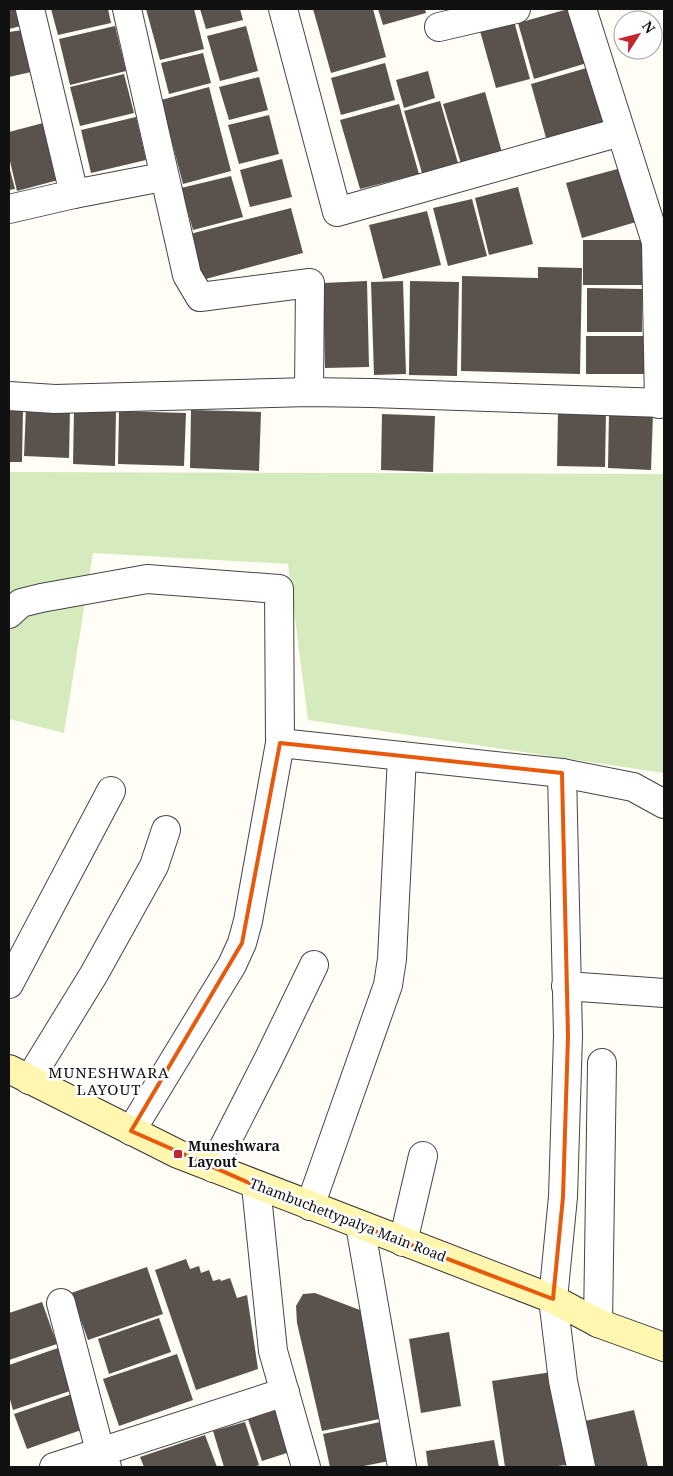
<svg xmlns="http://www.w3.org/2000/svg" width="673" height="1476" font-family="'Noto Serif',serif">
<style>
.grass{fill:#d5ebbd}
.building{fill:#5a524d}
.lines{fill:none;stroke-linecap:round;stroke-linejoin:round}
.minor-casing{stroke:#444;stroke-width:30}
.secondary-casing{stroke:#333;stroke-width:30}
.minor{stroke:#fff;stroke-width:28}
.secondary{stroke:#fff6b0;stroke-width:28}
.marked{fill:none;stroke:#e8590c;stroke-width:4;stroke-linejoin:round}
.poi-dot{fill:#c4262e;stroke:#fff;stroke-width:2}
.labels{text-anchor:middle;stroke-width:5;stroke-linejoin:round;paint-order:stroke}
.poi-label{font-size:14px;font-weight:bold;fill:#111;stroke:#fff;text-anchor:start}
.street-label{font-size:14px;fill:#111;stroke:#fff}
.neighbourhood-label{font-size:15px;letter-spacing:1px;fill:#111;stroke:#fff}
</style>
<rect width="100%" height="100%" fill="#fffdf5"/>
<!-- grass -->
<path class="grass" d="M9,472l655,2v299l-356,-53 -20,-156 -195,-11 -29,180 -55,-14z"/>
<!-- building -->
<g class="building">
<path d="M9,9h8l4,17 -12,3z"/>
<path d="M51,9h57l3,14 -53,12z"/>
<path d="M146,9h48l10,40 -44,11z"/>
<path d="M200,9h40l3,11 -37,9z"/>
<path d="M313,9h60l13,48 -55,16z"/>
<path d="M378,9h47l1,4 -43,12z"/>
<path d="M568,9h3l16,54 -53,16 -16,-56z"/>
<path d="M514,21l16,58 -34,9 -16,-57z"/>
<path d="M115,26l11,45 -56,14 -11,-46z"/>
<path d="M246,26l12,45 -38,10 -13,-45z"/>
<path d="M22,30l9,42 -22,5v-45z"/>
<path d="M203,53l8,30 -42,11 -8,-31z"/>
<path d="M385,63l10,37 -54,15 -10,-37z"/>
<path d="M590,67l18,62 -60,16 -17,-61z"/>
<path d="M428,71l7,27 -31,10 -8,-28z"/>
<path d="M124,74l10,39 -54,13 -10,-39z"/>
<path d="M259,77l9,33 -39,10 -10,-33z"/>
<path d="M209,87l22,84 -48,13 -22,-84z"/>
<path d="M485,92l18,64 -41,11 -19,-63z"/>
<path d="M440,101l18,62 -36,10 -18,-62z"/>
<path d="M399,104l20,70 -59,15 -20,-69z"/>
<path d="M269,115l10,39 -40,10 -11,-39z"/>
<path d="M136,117l10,43 -55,13 -10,-43z"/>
<path d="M47,122l15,57 -45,12 -8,-34v-25z"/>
<path d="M282,159l10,38 -42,10 -10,-37z"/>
<path d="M9,166l6,23 -6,1z"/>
<path d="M621,168l15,54 -54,16 -16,-55z"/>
<path d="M231,176l12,41 -50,13 -12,-42z"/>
<path d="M518,187l15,57 -44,11 -14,-57z"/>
<path d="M472,199l15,57 -39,10 -15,-58z"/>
<path d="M291,208l12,45 -101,27 -12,-46z"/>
<path d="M427,211l14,54 -58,14 -14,-54z"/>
<rect x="583" y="240" width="59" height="45"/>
<path d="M538,267l44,1 -2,106 -119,-3 1,-95 76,2z"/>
<path d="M367,281l2,86 -44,1 -2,-85z"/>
<path d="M403,281l3,93 -32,1 -3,-93z"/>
<path d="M410,281l49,1 -2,94 -48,-1z"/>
<path d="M587,288l55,1v43h-55z"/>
<path d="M586,336h60l-1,38h-59z"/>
<path d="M9,407l14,1 -1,54h-13z"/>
<path d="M26,407l44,2 -1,49 -45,-2z"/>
<path d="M74,409l42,1 -1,56 -42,-2z"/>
<path d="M191,410l70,2 -2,59 -69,-3z"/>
<path d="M119,411l67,2 -2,53 -66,-2z"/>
<path d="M558,411l48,2 -1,54 -48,-1z"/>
<path d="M609,413l44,1 -2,56 -43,-2z"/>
<path d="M382,414l53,2 -2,56 -52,-2z"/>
<path d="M186,1259l4,10 9,-3 2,7 8,-3 4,11 7,-2 1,2 9,-3 7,20 10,-3 11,74 -62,21 -41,-120z"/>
<path d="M147,1267l16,47 -75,26 -17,-47z"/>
<path d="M315,1293l45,17 24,108 -62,13 -25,-108 -1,-17 7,-12z"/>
<path d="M42,1302l15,42 -48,16v-47z"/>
<path d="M159,1318l12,34 -62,22 -11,-35z"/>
<path d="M449,1332l12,74 -40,7 -12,-74z"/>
<path d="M58,1348l15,42 -60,20 -4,-14v-31z"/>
<path d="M177,1354l16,46 -74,26 -16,-47z"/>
<path d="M552,1372l14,93 -17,2h-44l-13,-86z"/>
<path d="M72,1394l12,35 -57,20 -13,-35z"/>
<path d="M280,1409l13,42 -31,10 -14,-42z"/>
<path d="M634,1410l14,57h-52l-11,-46z"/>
<path d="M385,1421l9,39 -35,7h-29l-7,-33z"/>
<path d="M245,1422l14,43 -6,2h-29l-11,-36z"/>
<path d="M205,1435l12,32h-73l-4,-10z"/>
<path d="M494,1440l5,27h-71l-2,-16z"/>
</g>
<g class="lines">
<defs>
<g id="minor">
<path d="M30,9l44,185"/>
<path d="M127,9l60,266 13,22 110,-14 -1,109"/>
<path d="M283,9l54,203 283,-80"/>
<path d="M582,9l74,233 3,162"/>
<path d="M439,27l77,-18"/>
<path d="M9,209l65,-15 78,-15"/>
<path d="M9,396l46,3 254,-7 62,1 293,10"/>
<path d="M9,614l12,-11 20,-5 106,-19 132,10 1,154 282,30 71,14 31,17"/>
<path d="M562,773l6,263 -5,161 -10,102 10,82 18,86"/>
<path d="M9,984l102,-193"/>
<path d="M566,986l98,7"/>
<path d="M29,1080l65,-106 60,-108 12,-36"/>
<path d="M131,1131l101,-166 10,-22 6,-22 32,-178"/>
<path d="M213,1168l56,-110 45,-93"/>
<path d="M256,1186l17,165 33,116"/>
<path d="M310,1206l78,-221 4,-26 10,-203"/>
<path d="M360,1225l42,242"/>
<path d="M403,1242l20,-86"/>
<path d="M61,1303l39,148 7,16"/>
<path d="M598,1323l4,-260"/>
<path d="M54,1467l231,-75"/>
</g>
<path id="secondary" d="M9,1069l169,85 375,145 45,24 66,24"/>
</defs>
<!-- minor casing -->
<use href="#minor" class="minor-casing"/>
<!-- secondary casing -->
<use href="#secondary" class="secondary-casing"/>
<!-- minor -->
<use href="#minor" class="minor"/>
<!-- secondary -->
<use href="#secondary" class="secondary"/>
</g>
<!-- marked area -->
<path class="marked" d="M280,743l282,30 6,263 -5,161 -10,102 -297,-113 -125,-55 111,-188z"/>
<!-- markers -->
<rect class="poi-dot" x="173" y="1149" width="10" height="10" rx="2.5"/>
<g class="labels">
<!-- poi labels -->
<g class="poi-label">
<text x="188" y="1151">Muneshwara<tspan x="188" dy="16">Layout</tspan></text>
</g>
<!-- street labels -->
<g class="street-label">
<text transform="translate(348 1220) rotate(21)" y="5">Thambuchettypalya Main Road</text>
</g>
<!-- neighbourhood labels -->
<g class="neighbourhood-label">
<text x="109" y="1078">MUNESHWARA<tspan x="109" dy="17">LAYOUT</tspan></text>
</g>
</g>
<!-- border -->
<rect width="673" height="1476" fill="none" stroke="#111111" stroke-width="20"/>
<!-- north arrow -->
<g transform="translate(638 35) rotate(54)"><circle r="24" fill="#ffffff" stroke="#a0a0a0"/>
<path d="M0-4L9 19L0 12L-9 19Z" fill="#c4262e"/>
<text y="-8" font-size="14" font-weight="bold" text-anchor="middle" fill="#111111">N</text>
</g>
</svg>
